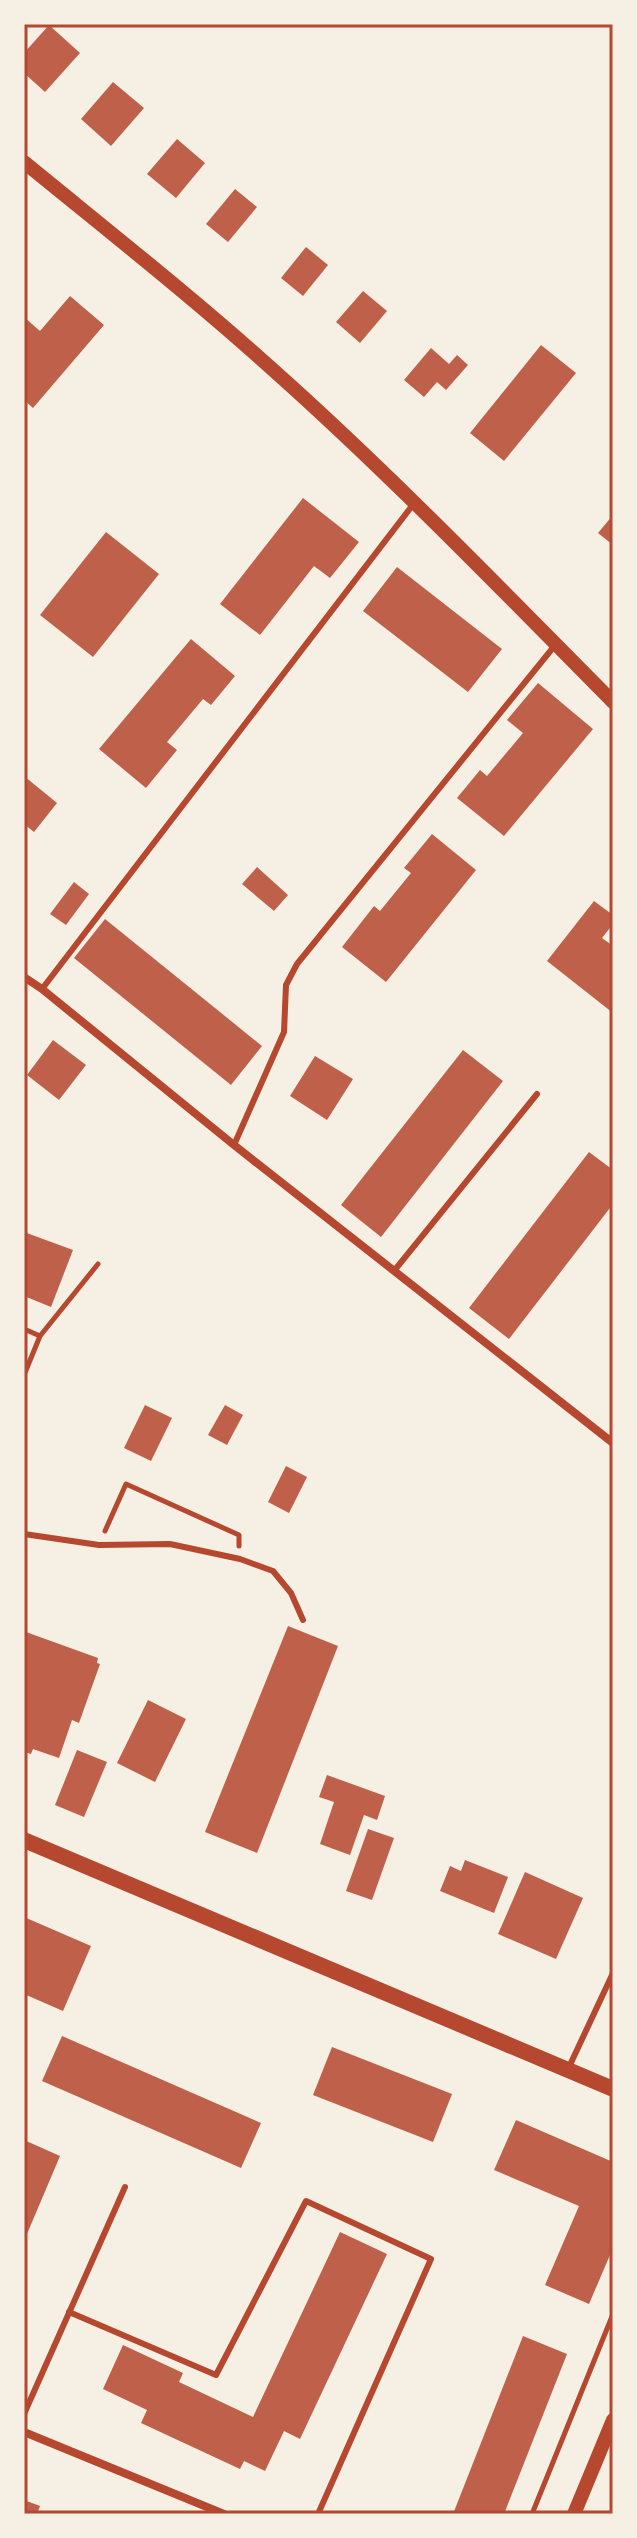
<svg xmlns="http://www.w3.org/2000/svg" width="637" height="2538" font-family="'DM Sans',sans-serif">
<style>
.building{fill:#bf614a}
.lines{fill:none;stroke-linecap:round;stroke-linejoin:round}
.path{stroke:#b5482f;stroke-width:5}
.service{stroke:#b5482f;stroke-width:6}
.minor{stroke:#b5482f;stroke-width:8}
.tertiary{stroke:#b5482f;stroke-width:14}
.secondary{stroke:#b5482f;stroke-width:16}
.neatline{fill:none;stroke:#b5482f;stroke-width:3}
</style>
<rect width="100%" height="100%" fill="#f6efe4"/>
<!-- building -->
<g class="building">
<path d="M49,25l31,28 -35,39 -21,-19v-20z"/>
<path d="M113,82l31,26 -33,38 -30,-27z"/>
<path d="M177,139l28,24 -29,35 -29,-24z"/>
<path d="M235,189l22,18 -29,35 -22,-18z"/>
<path d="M306,247l22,18 -25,31 -22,-18z"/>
<path d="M363,291l24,20 -27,32 -24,-21z"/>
<path d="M70,296l34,29 -71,83 -9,-8v-83l16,14z"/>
<path d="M541,345l35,28 -72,88 -34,-28z"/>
<path d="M431,348l18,16 8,-9 11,10 -22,25 -9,-8 -13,15 -20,-17z"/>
<path d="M303,498l56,44 -29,36 -16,-12 -54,69 -40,-31z"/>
<path d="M613,515v30l-15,-12z"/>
<path d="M106,532l53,42 -66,83 -53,-42z"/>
<path d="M397,567l105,82 -34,43 -105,-81z"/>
<path d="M191,639l44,37 -24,29 -8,-6 -36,43 10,8 -31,38 -47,-39z"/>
<path d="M538,683l55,46 -89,107 -47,-38 23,-28 7,6 36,-43 -16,-13z"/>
<path d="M24,776l33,27 -23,29 -10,-8z"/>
<path d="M432,834l44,36 -90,112 -44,-35 32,-41 6,5 31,-38 -7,-5z"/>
<path d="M257,867l31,28 -14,16 -32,-27z"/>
<path d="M74,882l15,12 -23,31 -16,-11z"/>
<path d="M594,901l19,14v9l-11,14 11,8v67l-66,-52z"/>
<path d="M105,919l157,127 -31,39 -157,-127z"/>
<path d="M53,1040l33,25 -27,35 -32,-25z"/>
<path d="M463,1050l40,31 -122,156 -40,-32z"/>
<path d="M315,1056l38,23 -26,41 -37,-24z"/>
<path d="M589,1152l24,18v34l-104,135 -40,-31z"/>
<path d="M24,1232l49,18 -22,57 -27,-11z"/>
<path d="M145,1405l27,13 -21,43 -27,-13z"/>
<path d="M225,1405l18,10 -16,30 -19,-10z"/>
<path d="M286,1466l21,11 -18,36 -21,-11z"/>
<path d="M288,1626l50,20 -81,207 -52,-21z"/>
<path d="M26,1632l72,26 -1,5 3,1 -21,59 -7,-3 -13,38 -26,-9 -2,5 -7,-2v-113z"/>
<path d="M148,1700l38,19 -31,63 -38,-19z"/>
<path d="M77,1750l30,12 -23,55 -29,-12z"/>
<path d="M327,1775l58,21 -8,24 -13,-5 -14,40 -30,-11 14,-42 -15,-5z"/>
<path d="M368,1829l26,9 -22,62 -26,-9z"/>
<path d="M465,1860l43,17 -14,36 -54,-22 10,-25 11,5z"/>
<path d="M525,1872l58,26 -27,61 -58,-25z"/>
<path d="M24,1917l67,29 -28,65 -39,-17z"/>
<path d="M62,2036l199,87 -20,45 -199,-87z"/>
<path d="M332,2047l120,47 -19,48 -120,-47z"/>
<path d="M516,2120l97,42v86l-24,56 -44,-19 34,-79 -85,-36z"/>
<path d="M24,2140l36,16 -36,85z"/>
<path d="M340,2232l47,22 -87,185 -16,-8 -19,40 -21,-10 -4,8 -99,-46 6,-13 -44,-21 20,-44 60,28 -4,9 74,35z"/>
<path d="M523,2336l44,18 -63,160h-51z"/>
<path d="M24,2500l16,6 -3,8h-13z"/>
</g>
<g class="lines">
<!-- path -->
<g class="path">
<path d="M24,1329l16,7 58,-72"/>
<path d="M24,1375l16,-39"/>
<path d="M105,1531l21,-47 113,51v11"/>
<path d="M532,2514l81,-200"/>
</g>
<!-- service -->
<g class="service">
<path d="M42,989l373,-487"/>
<path d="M234,1145l50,-113 2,-47 11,-21 259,-320"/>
<path d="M394,1271l143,-177"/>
<path d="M24,1534l75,11 71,-1 70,15 33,12 18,22 12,27"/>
<path d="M569,2067l44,-94"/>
<path d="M69,2312l147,63 90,-174 125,58 -113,255"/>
<path d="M24,2414l101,-227"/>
</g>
<!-- minor -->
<g class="minor">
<path d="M24,977l18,12 192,156 379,298"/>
<path d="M24,2432l200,82"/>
</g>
<!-- tertiary -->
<g class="tertiary">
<path d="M24,162c83,68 167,134 247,206 119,106 230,221 342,334"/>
<path d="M574,2514l39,-94"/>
</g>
<!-- secondary -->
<path class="secondary" d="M24,1840l589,249"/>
</g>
<!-- border -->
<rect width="637" height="2538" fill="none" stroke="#f6efe4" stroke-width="52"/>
<rect x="26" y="26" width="585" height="2486" class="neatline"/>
</svg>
